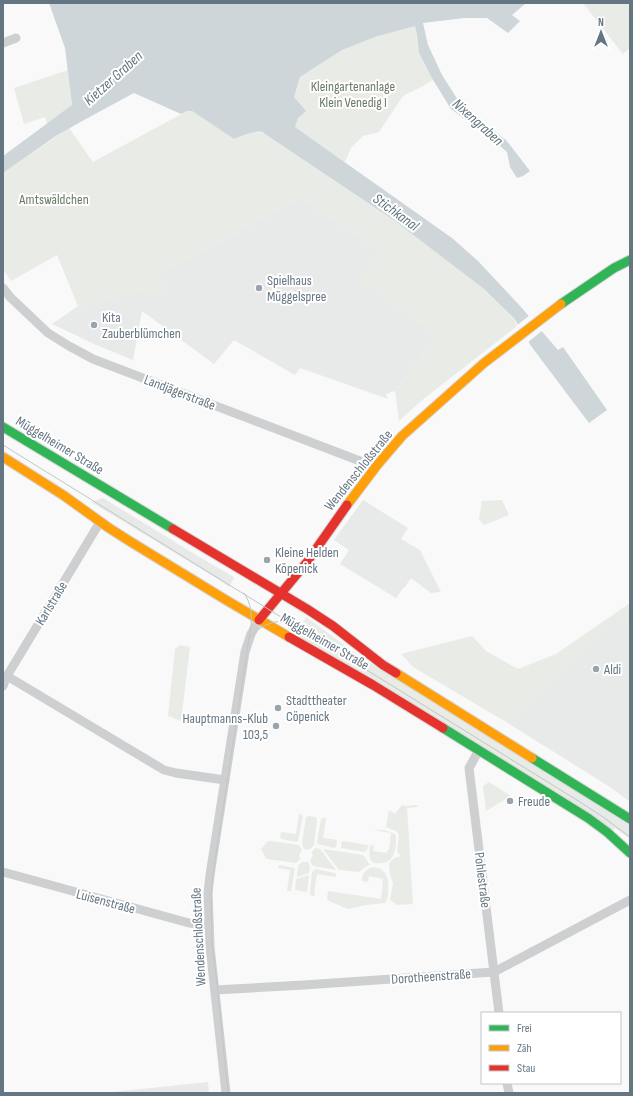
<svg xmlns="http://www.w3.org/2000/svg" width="633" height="1096" font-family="'Sofia Sans Condensed',sans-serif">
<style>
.built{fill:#e8e9e9}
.green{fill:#e8ebe6}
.water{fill:#ced6d9}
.pier{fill:#f9f9f9}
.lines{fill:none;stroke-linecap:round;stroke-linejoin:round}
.fast-casing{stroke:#d5d6d7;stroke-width:11}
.slow-casing{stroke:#d5d6d7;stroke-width:11}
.jam-casing{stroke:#d5d6d7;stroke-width:11}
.street{stroke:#cecfd0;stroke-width:9}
.fast{stroke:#30b455;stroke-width:9}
.slow{stroke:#ff9f0a;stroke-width:9}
.jam{stroke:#e5322d;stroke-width:9}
.tram{stroke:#c3c5c6;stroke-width:1}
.poi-dot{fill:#99a4ac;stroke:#fff;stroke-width:1.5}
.labels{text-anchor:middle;stroke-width:4;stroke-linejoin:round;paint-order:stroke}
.park-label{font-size:14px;fill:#687a64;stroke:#fff}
.poi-label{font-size:14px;fill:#657683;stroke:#fff;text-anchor:start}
.street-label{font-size:14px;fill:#657683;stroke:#fff}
.water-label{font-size:15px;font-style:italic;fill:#60757c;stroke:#fff}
</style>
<rect width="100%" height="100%" fill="#f9f9f9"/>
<!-- built -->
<g class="built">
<path d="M302,198l77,53 53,82 4,4 -41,54 -9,3 2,5 -88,-31 -5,7 -61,-35 -20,24 -72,-53 -9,49 -39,-16 -42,-20 26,-18 66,-15v3h23l-10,-19 59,-32z"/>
<path d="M103,498l98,60 31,18 2,2 -5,9 -13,-9 -125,-76z"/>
<path d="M363,500l45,28 -7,11 19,11 21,42 -10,1 -20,-15 -7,10h-1l-7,10 -56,-34 9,-14 -15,-10z"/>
<path d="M616,615l14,13v174l-20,-15 -104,-65z"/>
<path d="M303,622l15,9 -5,8 -15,-8z"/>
<path d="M574,790l56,36v13l-15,-11 -3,3 -44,-31z"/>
<path d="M208,1082l1,11h-106z"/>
</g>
<!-- green -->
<g class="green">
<path d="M583,3h47v45l-7,6z"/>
<path d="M415,26l4,27 14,27 -10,6 -20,10 -24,36 -16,4 -12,12 -6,14 -50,-35 3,-9 1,-15 -5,-6 6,-20 42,-27 33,-13z"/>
<path d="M68,70l4,36 -25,18 -2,-7 -21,7 -10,-36z"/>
<path d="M187,111h5l42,28c12,-5 21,-11 34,-3l127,85 89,68 30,29 3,8 -96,75 -22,20 -4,-30 41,-54 -4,-4 -73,-53 20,-29 -77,-53 -86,45 -58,32 9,19 -4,3 -19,-2v-3l-66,14 -21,-51 -46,26 -8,-12v-96l66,-45 24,34z"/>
<path d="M502,500l7,15 -25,10 -5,-6 3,-18z"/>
<path d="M630,603v25l-14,-12 -110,106 -93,-55 -12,-13 71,-18 14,15 32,18 38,-15z"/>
<path d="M306,617l14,10 42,31 212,132 -6,10 -273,-164 3,-5 15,8 5,-8 -15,-9z"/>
<path d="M180,645l10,2 -9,74 -13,-5 7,-67z"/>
<path d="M489,782l22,14 -25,15 -3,-25z"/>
<path d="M402,805l4,1 11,-1 1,2 -11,1 6,96 -17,1 -1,-2 -5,-3 3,-17 -3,-9 -1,-10 5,-6 7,-2 -4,-4 2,-17 -3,-4 -10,-4 3,-17 6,4z"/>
<path d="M299,814l3,1 1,1 -5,25 -2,1 -14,-3 -2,-1 1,-6 15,2z"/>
<path d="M308,816l8,1 1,2 -3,26 -5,5 -5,-1 -2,-6 4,-26z"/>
<path d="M323,818h3l-3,20 14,2 -1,7 -2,1 -16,-4 -1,-2 4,-23z"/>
<path d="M374,830c6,-1 17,1 22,5 0,8 0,19 -6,25 -3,2 -6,3 -10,3 -12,2 -11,-9 -10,-18l4,1 -1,5 14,2v-3h2l2,-17z"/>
<path d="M268,841h3l28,4 3,5 -3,5 1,4 -4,4 -29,-4 -1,-1 -5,-9z"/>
<path d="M342,841l26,4 -1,5 -3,2 -23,-4v-1z"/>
<path d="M315,848l5,1 16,21 -23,-4 -3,-5 3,-5 -1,-4z"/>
<path d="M323,849l40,6 7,10 -5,2 -6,5 -18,-2h-2z"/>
<path d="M302,862h6l2,5 -1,6 -12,4 1,-11z"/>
<path d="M279,865l16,3 -4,23h-4l3,-21 -12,-2z"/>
<path d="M369,868c15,-3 21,9 19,22 0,5 0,9 -3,13l-19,2 -17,4 -4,-1 -18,-8 1,-9 53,8 2,-16 -1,-1 1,-3 -14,-3 -1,6 -6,-1 1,-7z"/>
<path d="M316,869l18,4 2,1v3l-19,-3 -3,20 1,1 -1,1c-3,0 -4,-1 -4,-4l2,-20 2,-2z"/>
<path d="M309,875l-2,17 -12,-2 1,-11z"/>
</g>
<!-- water -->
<path class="water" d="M49,3h477l-14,12 8,6 -12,12 -21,-15h-23l-41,5 5,22 14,30 14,22 7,10 43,33 24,31 -7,5 -6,2 -7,-11 -3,-15 -7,-6 -49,-37 -18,-29 -14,-27 -2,-17 -2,-10 -40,11 -33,13 -42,27 -6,20 12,14 -8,7 -3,9 157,111 26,23 43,46 37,43 5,-3 44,63 -18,13 -58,-77 -17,-28 -30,-29 -89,-68 -133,-89c-10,-1 -19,3 -28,7l-42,-28h-5l-6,3 -47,-21 -50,27 -28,16 -53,37v-17l69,-51 -7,-57z"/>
<!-- pier -->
<path class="pier" d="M530,315l13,15 -16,13 -11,-17z"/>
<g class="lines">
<defs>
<g id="fast">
<path d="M561,304l53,-36 16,-8"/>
<path d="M3,427l170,102"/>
<path d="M443,728l145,90 19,14 23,21"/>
<path d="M532,758l98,61"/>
</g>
<g id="slow">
<path d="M3,457l60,38 46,33 22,14 95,58 63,37"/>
<path d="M347,505l31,-41 24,-28 82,-73 77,-59"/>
<path d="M396,673l136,85"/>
</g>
<g id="jam">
<path d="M173,529l134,80 26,17 50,39 13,8"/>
<path d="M259,620l48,-58 40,-57"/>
<path d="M289,637l84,48 70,43"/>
</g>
</defs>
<!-- fast casing -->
<use href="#fast" class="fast-casing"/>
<!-- slow casing -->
<use href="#slow" class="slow-casing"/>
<!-- jam casing -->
<use href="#jam" class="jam-casing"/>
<!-- street -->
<g class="street">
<path d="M3,43l13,-5"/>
<path d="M3,288l7,9 38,36 21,13 24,13 267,102 13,10"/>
<path d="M7,676l157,94 12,3 49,7"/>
<path d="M3,686l4,-10 93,-154"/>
<path d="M479,750l-10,18 30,245"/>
<path d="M3,872l186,51 20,2"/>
<path d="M215,990l89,-5 190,-13 136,-72"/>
<path d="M507,1083l2,10"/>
<path d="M226,1093l-16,-146 -2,-54 2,-18 35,-223 6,-18 8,-14"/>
</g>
<!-- fast -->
<use href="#fast" class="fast"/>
<!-- slow -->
<use href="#slow" class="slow"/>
<!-- jam -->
<use href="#jam" class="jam"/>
<!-- tram -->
<g class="tram">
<path d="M3,445l577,357 23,15 27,20"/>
<path d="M249,639c9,-13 24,-19 40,-18"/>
<path d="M228,1093l-11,-110 -5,-37 -1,-52 3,-27 37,-241c1,-12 0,-23 -7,-33"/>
</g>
</g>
<!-- markers -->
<g class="poi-dot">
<circle cx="259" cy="288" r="4"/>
<circle cx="94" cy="325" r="4"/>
<circle cx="267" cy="560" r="4"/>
<circle cx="596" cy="669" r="4"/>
<circle cx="278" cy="708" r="4"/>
<circle cx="276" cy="726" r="4"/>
<circle cx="510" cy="801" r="4"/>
</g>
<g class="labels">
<!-- park labels -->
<g class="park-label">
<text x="353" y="91">Kleingartenanlage<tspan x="353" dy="16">Klein Venedig I</tspan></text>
<text x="54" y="204">Amtswäldchen</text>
</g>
<!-- poi labels -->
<g class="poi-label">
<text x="267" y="285">Spielhaus<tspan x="267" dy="16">Müggelspree</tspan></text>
<text x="102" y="322">Kita<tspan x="102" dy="16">Zauberblümchen</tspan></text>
<text x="275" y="557">Kleine Helden<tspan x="275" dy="16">Köpenick</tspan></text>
<text x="604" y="674">Aldi</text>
<text x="286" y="705">Stadttheater<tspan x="286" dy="16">Cöpenick</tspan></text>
<text x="268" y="723" text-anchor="end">Hauptmanns-Klub<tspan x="268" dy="16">103,5</tspan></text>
<text x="518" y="806">Freude</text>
</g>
<!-- street labels -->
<g class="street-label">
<text transform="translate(180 392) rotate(21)" y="5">Landjägerstraße</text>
<text transform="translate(60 445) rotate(31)" y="5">Müggelheimer Straße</text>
<text transform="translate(358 470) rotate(-51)" y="5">Wendenschloßstraße</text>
<text transform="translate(51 603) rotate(-59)" y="5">Karlstraße</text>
<text transform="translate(325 641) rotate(30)" y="5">Müggelheimer Straße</text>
<text transform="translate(483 880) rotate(83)" y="5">Pohlestraße</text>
<text transform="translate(106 901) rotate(15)" y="5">Luisenstraße</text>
<text transform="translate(198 937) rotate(-93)" y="5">Wendenschloßstraße</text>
<text transform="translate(431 976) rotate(-4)" y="5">Dorotheenstraße</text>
</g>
<!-- water labels -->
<g class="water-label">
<text transform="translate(113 78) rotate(-42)" y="5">Kietzer Graben</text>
<text transform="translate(478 122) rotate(42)" y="5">Nixengraben</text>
<text transform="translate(396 212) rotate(36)" y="5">Stichkanal</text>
</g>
</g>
<!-- border -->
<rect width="633" height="1096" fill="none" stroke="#657683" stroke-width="8"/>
<!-- legend -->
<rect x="481" y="1012" width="140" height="72" fill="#ffffff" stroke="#c1c8cd"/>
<rect x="489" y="1025" width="20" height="6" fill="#30b455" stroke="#c1c8cd"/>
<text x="517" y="1032" font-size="12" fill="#657683">Frei</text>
<rect x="489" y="1045" width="20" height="6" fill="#ff9f0a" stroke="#c1c8cd"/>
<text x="517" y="1052" font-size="12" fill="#657683">Zäh</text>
<rect x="489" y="1065" width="20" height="6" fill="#e5322d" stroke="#c1c8cd"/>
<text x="517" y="1072" font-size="12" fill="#657683">Stau</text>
<!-- north arrow -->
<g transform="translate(601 32)" stroke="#ffffff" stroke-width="3" paint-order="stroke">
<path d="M0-3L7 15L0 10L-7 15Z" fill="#657683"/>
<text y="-6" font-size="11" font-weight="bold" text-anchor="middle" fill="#657683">N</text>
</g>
</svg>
